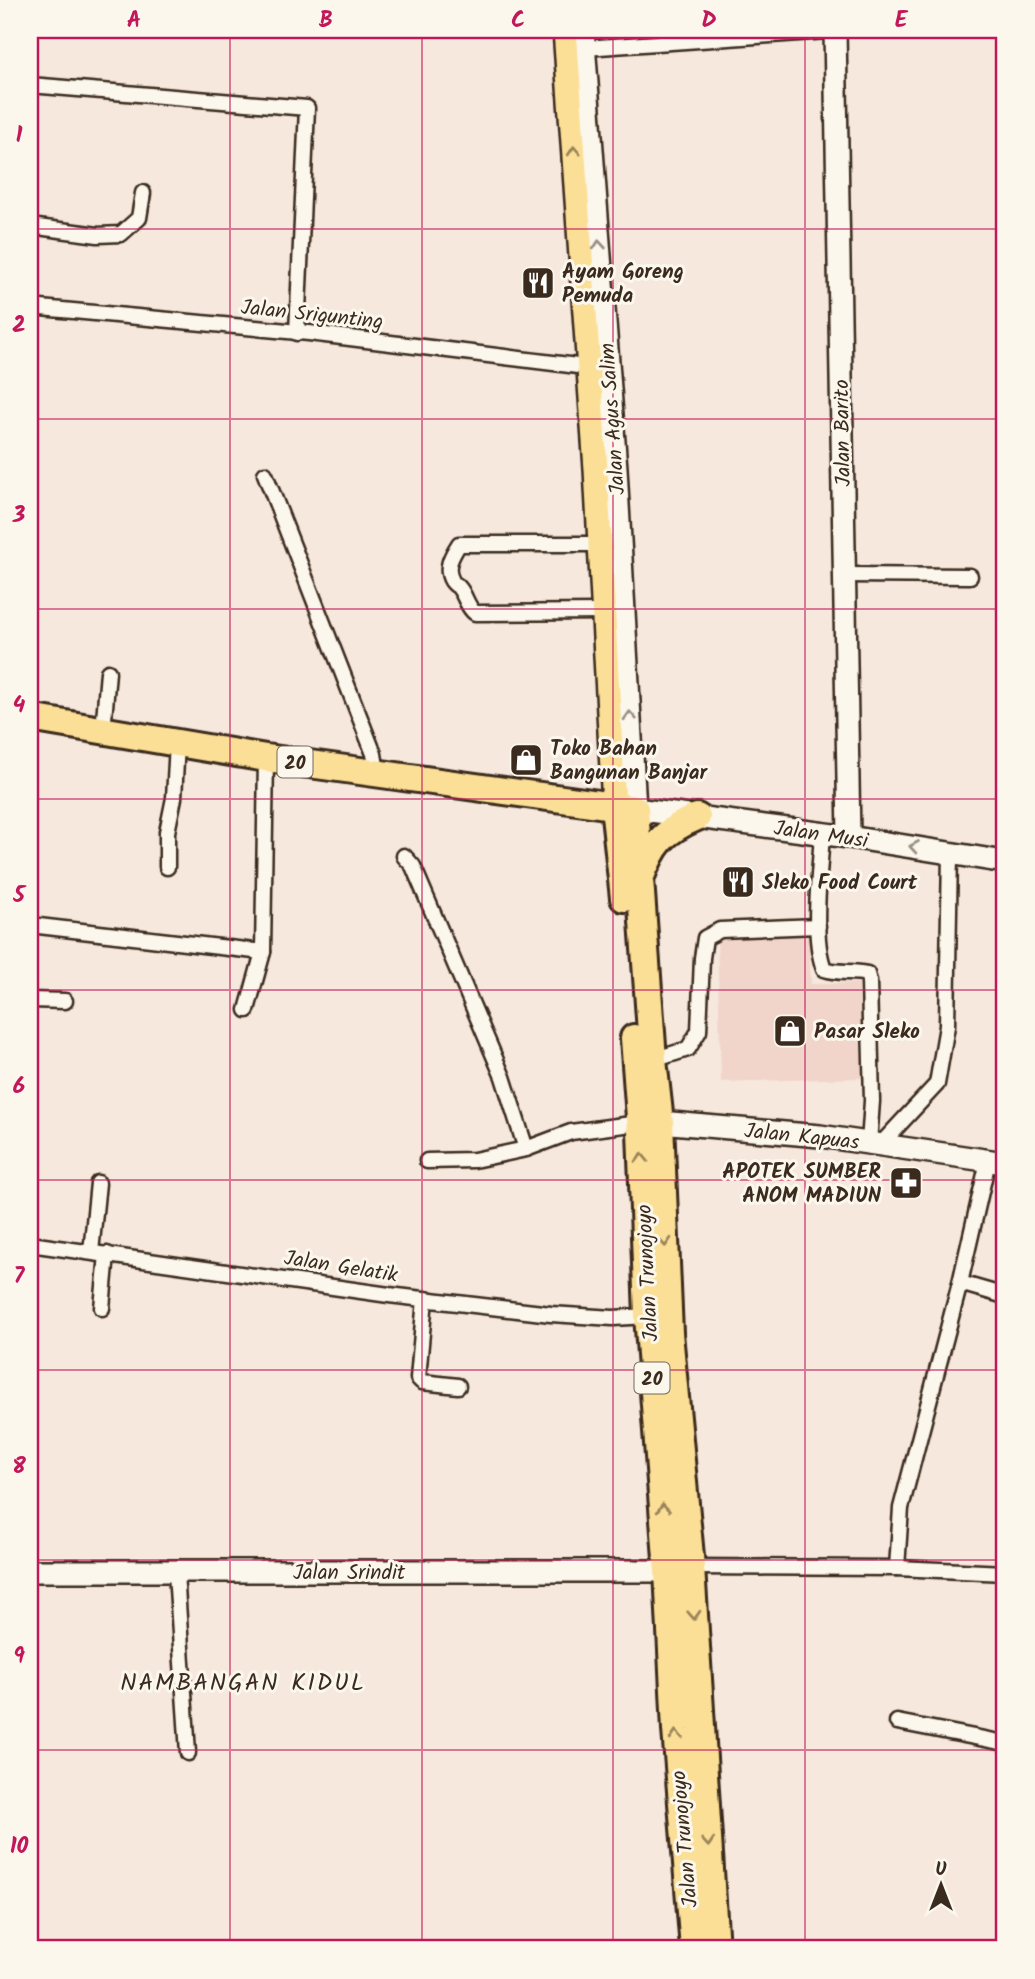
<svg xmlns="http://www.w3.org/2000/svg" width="1035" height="1979" font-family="Kalam,sans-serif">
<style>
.built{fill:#f1d5cb}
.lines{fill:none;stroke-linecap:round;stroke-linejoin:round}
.street-casing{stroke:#3b2a1e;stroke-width:19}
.secondary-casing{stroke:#3b2a1e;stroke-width:26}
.primary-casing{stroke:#3b2a1e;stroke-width:28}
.highway-casing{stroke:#3b2a1e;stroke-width:32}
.street{stroke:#fbf7ec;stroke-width:14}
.secondary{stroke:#fbf7ec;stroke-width:21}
.primary{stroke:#fbdf96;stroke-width:23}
.highway{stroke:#fbdf96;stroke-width:26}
.oneway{stroke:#9b845a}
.oneway2{stroke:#9b9085}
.grid{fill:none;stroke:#c2185b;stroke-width:2;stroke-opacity:0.55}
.labels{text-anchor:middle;stroke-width:6;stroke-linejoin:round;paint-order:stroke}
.shield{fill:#fbf7ec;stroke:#75685c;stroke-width:2}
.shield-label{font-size:19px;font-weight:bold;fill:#3b2a1e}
.poi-label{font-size:21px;font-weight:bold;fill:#3b2a1e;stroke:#fbf7ec;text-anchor:start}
.street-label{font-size:21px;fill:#3b2a1e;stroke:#fbf7ec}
.quarter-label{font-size:24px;letter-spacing:2px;fill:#3b2a1e;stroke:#fbf7ec}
.neatline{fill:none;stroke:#c2185b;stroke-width:2.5}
.grid-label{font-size:23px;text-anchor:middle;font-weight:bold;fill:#c2185b}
</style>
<rect width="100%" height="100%" fill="#f6e8dd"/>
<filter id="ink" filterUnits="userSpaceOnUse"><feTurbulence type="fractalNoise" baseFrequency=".0143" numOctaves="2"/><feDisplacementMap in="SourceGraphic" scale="14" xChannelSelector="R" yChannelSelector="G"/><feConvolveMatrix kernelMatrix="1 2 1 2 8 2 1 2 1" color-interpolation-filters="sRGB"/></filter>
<g filter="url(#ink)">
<!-- built -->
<path class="built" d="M809,935l2,49 48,-1 3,95 -141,4 -4,-144z"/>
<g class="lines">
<defs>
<g id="street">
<path d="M585,48l257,-18"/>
<path d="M30,85l277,23 -10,225"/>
<path d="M30,226l68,9 23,-1 18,-16 4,-25"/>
<path d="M30,307l279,26 285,35"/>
<path d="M265,474l109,280 3,18"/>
<path d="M600,544h-141c-7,11 -15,24 -7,37 5,7 3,1 8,8 6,8 7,18 15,24l129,-1"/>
<path d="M845,575l125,1"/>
<path d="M103,731l5,-59"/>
<path d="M822,834c-2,37 -11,101 2,135 14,5 29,1 43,5l2,7 3,120 -3,42"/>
<path d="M404,856l9,10 90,211 23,72"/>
<path d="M167,867v-35l7,-34 3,-55"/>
<path d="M30,925l233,27 3,-194"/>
<path d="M30,1000l35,1"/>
<path d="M247,1010l16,-58"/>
<path d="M650,1061l38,-12 11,-18 3,-73 3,-20 15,-8 98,-4"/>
<path d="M881,1144l56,-60 10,-58 3,-173"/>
<path d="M427,1161l47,-1 52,-11 45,-17 68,-9"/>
<path d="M30,1244l359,51 162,19 62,4 35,-2"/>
<path d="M91,1252l7,-69"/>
<path d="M960,1283l45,13"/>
<path d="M425,1299l-7,79 4,4 36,4"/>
<path d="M102,1308l5,-54"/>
<path d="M691,1567l206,1 108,5"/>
<path d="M897,1568l4,-60 59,-225 28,-122"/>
<path d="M176,1573l12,180"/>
<path d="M897,1722l108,21"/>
</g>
<g id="secondary">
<path d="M583,30l33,438 19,341 214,28 156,25"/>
<path d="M835,30l14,807"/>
<path d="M646,1123l14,-1 160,14 185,27"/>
<path d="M30,1571h638"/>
</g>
<path id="primary" d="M565,30l31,439 18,337"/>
<g id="highway">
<path d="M30,718l236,40 369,51 18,251 7,62 9,211 22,234 24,382"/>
<path d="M614,806l10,92"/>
<path d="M640,879c13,-35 23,-48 57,-62"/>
<path d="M634,1038l7,93 7,185 20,255 8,159 18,219"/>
</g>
</defs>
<!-- street casing -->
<use href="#street" class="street-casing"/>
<!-- secondary casing -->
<use href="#secondary" class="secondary-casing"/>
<!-- primary casing -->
<use href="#primary" class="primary-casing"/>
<!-- highway casing -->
<use href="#highway" class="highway-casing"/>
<!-- street -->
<use href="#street" class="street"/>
<!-- secondary -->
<use href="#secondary" class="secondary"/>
<!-- primary -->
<use href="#primary" class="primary"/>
<!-- highway -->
<use href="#highway" class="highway"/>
</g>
<!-- one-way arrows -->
<defs><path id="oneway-chevron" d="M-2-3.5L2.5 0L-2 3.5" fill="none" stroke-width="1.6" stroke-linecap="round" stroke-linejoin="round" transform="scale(1.75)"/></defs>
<g class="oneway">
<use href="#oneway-chevron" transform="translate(574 151) rotate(-94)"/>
<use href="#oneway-chevron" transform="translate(642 1158) rotate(-92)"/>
<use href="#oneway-chevron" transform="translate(665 1242) rotate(87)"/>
<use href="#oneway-chevron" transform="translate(663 1508) rotate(-95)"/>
<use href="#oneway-chevron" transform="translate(694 1615) rotate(87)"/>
<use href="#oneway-chevron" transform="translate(676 1735) rotate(-94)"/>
<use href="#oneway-chevron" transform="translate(708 1842) rotate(86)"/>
</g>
<g class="oneway2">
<use href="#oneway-chevron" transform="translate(599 245) rotate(-95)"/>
<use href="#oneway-chevron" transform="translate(630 716) rotate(-93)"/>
<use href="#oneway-chevron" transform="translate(914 847) rotate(-171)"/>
</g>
</g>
<!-- grid -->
<path class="grid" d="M230,30v1919M422,30v1919M613,30v1919M805,30v1919M30,229h975M30,419h975M30,609h975M30,799h975M30,990h975M30,1180h975M30,1370h975M30,1560h975M30,1750h975"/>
<!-- icons -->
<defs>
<symbol id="restaurant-square" viewBox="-11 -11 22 22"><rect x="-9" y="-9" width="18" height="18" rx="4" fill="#3b2a1e" stroke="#fbf7ec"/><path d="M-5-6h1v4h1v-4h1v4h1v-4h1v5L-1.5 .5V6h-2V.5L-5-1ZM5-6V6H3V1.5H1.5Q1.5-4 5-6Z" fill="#fff"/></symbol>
<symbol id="shop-square" viewBox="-11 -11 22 22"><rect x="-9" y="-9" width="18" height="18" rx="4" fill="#3b2a1e" stroke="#fbf7ec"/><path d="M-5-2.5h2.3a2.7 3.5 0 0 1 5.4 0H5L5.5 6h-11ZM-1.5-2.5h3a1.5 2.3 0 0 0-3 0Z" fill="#fff"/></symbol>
<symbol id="pharmacy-square" viewBox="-11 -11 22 22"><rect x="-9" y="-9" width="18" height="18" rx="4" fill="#3b2a1e" stroke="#fbf7ec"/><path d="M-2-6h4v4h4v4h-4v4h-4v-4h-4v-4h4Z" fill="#fff"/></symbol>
</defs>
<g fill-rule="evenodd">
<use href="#restaurant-square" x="519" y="264" width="38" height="38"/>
<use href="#shop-square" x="507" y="741" width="38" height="38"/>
<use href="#restaurant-square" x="719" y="863" width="38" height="38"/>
<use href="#shop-square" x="771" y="1012" width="38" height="38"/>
<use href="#pharmacy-square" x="887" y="1164" width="38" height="38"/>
</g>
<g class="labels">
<!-- shield labels -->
<g class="shield">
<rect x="277.5" y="746.5" width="35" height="31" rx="5"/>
<rect x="634.5" y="1362.5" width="35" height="31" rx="5"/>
</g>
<g class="shield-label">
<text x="295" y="769">20</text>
<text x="652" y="1385">20</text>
</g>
<!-- poi labels -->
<g class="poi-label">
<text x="562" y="278">Ayam Goreng<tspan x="562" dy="24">Pemuda</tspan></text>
<text x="550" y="755">Toko Bahan<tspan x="550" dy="24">Bangunan Banjar</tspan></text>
<text x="762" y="889">Sleko Food Court</text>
<text x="814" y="1038">Pasar Sleko</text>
<text x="881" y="1178" text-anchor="end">APOTEK SUMBER<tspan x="881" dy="24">ANOM MADIUN</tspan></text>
</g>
<!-- street labels -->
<g class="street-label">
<text transform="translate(312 314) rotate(6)" y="7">Jalan Srigunting</text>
<text transform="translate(612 419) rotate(-94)" y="7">Jalan Agus Salim</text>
<text transform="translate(842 433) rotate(-91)" y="7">Jalan Barito</text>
<text transform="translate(821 834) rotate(8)" y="7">Jalan Musi</text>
<text transform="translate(802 1136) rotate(6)" y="7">Jalan Kapuas</text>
<text transform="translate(341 1266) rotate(9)" y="7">Jalan Gelatik</text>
<text transform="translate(647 1273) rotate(-93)" y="7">Jalan Trunojoyo</text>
<text x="349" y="1579">Jalan Srindit</text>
<text transform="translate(684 1839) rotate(-95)" y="7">Jalan Trunojoyo</text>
</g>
<!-- quarter labels -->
<g class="quarter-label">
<text x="243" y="1690">NAMBANGAN KIDUL</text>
</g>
</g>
<!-- margin -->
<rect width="1035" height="1979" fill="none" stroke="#fbf7ec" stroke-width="77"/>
<!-- north arrow -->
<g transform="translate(941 1885)" stroke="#fbf7ec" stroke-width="5" paint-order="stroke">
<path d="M0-5L12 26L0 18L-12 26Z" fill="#3b2a1e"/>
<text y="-10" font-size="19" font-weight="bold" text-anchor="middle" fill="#3b2a1e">U</text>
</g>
<rect x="38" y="38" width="958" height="1902" class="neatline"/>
<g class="grid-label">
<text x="134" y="27">A</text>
<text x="326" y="27">B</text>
<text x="518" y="27">C</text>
<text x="709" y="27">D</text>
<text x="901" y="27">E</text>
<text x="19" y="142">1</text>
<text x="19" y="332">2</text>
<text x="19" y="522">3</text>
<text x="19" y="712">4</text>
<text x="19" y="902">5</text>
<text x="19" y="1093">6</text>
<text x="19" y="1283">7</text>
<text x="19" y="1473">8</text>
<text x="19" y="1663">9</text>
<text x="19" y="1853">10</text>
</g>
</svg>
